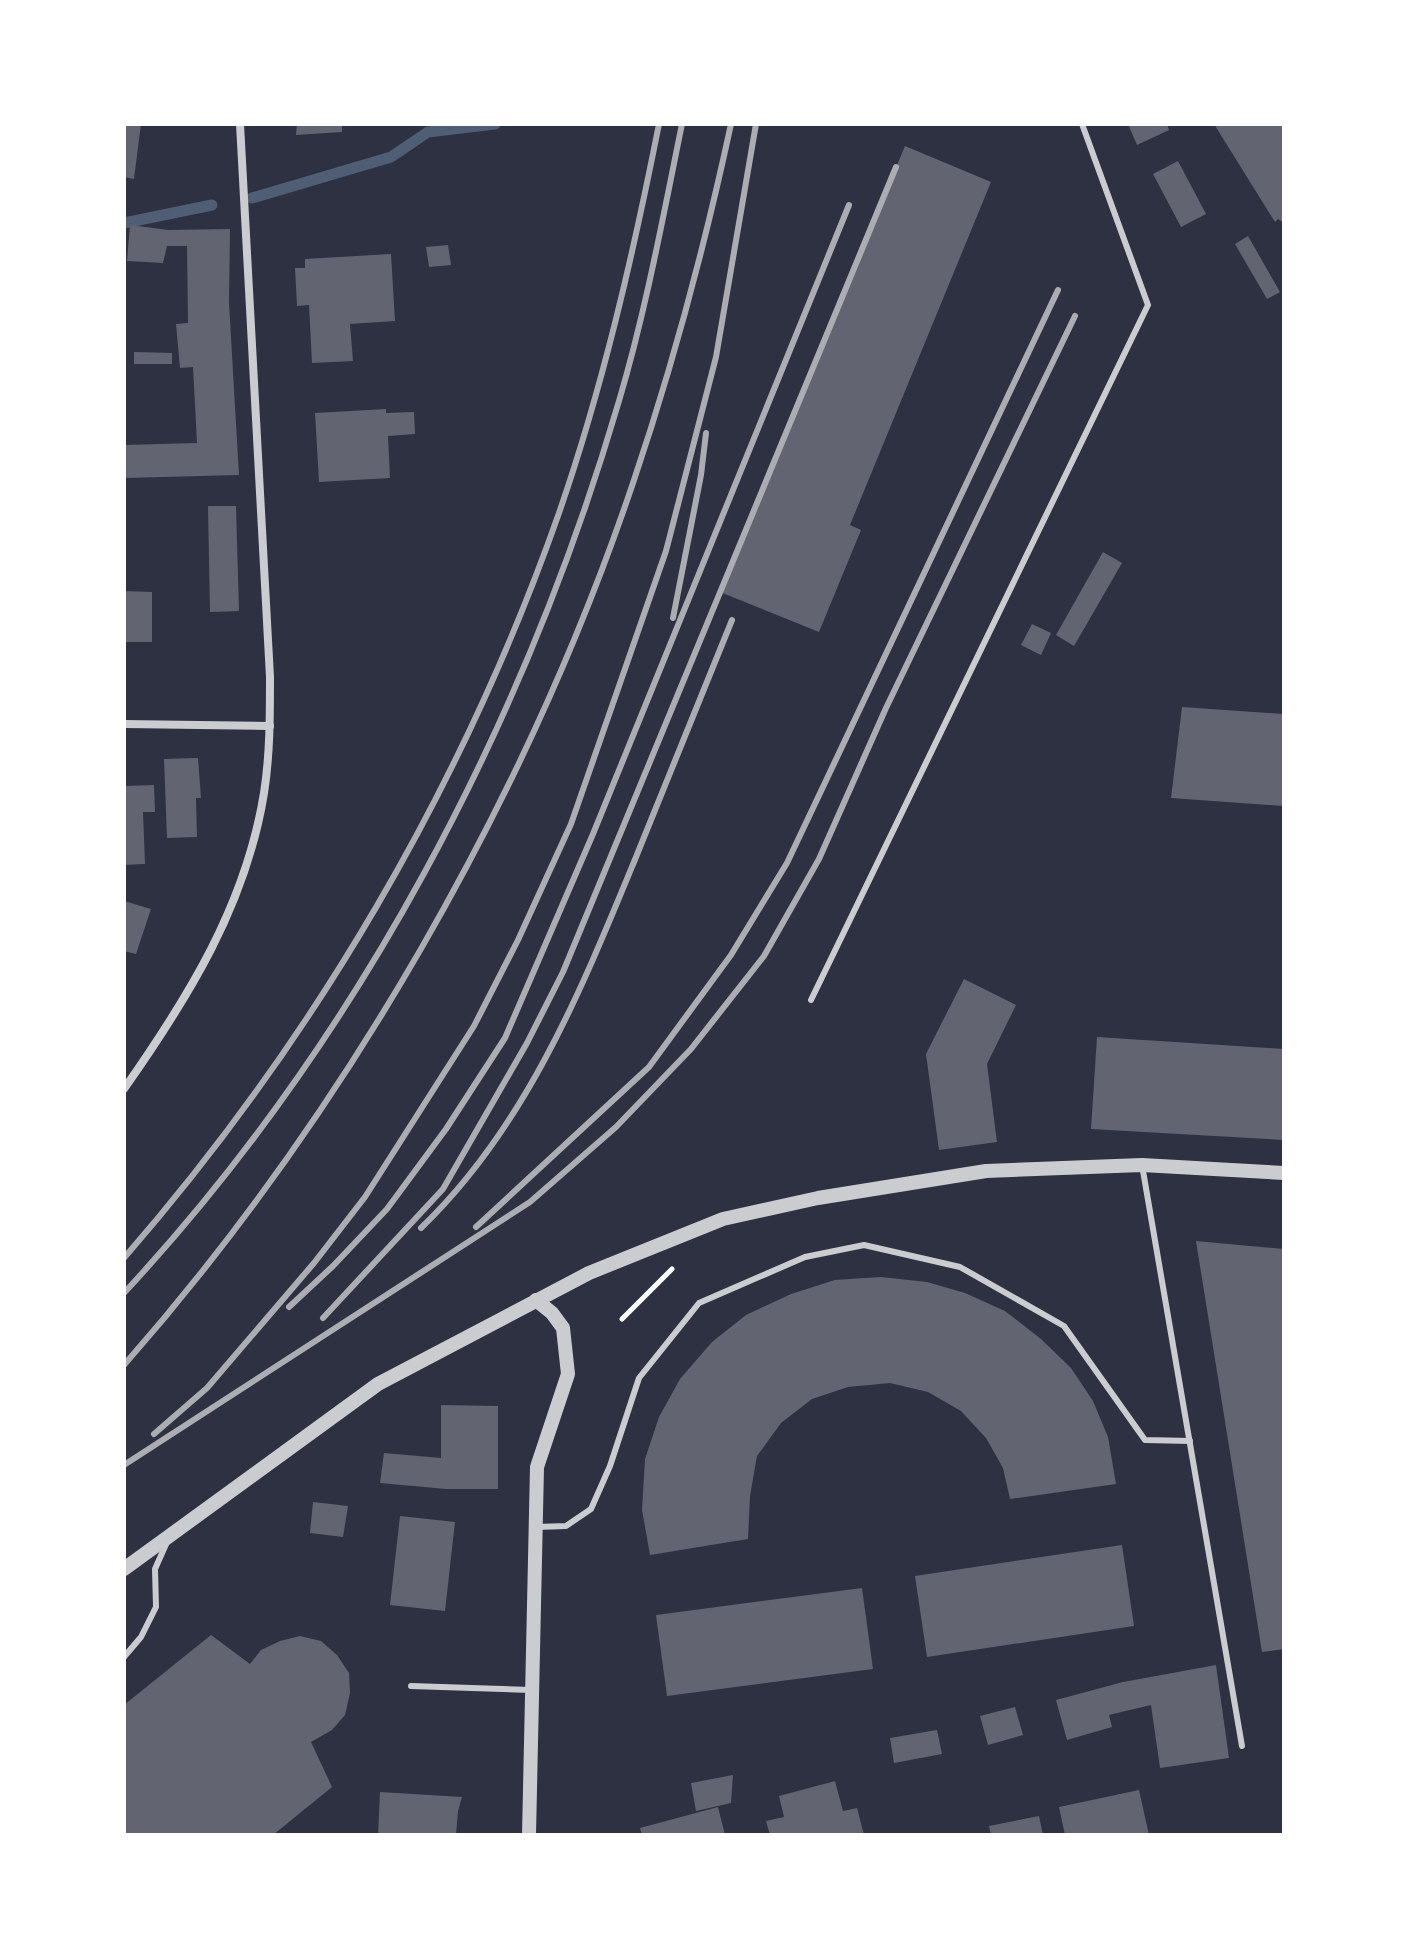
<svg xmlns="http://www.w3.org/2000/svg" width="1408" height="1959" font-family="Raleway,sans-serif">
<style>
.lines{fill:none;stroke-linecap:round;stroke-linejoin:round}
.stream{stroke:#4f5d75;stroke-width:11}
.building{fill:#626471}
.path{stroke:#fff;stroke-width:5}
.service{stroke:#caccd0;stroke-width:6}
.minor{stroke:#caccd0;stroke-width:8}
.tertiary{stroke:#caccd0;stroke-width:14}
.rail{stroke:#abadb3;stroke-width:6}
</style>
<rect width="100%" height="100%" fill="#2d3142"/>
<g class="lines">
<!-- stream -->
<g class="stream">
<path d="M252,198l139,-41 37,-25 67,-8"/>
<path d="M124,223l88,-18"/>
</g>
</g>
<!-- building -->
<g class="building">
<path d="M124,124h17l-7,55 -10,-2z"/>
<path d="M297,124h45v8l-46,3z"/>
<path d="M1128,124h39l2,6 -32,15z"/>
<path d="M1214,124h70v99l-6,-4 -3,3z"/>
<path d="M905,146l86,36 -141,343 11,5 -42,102 -99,-40z"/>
<path d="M1178,161l28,53 -25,13 -28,-53z"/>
<path d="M130,225l38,5 62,-1 -1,74 10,172 -115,3v-33l73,-2 -4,-76 -13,1 -4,-44 12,-1 -1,-77h-20l-4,17 -36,-2z"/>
<path d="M1248,236l32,56 -13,7 -32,-55z"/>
<path d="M448,245l3,20 -22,2 -3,-20z"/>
<path d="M391,254l4,67 -45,3 3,37 -41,2 -3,-58 -12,1 -2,-38h10v-9z"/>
<path d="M134,352l38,1v11h-38z"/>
<path d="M386,409v4l28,-1 1,22 -27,2 2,42 -71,4 -4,-69z"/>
<path d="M208,506h28l3,105 -29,1z"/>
<path d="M1103,552l19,11 -48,83 -18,-11z"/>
<path d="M124,591l28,1v50h-28z"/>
<path d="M1032,624l19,9 -10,22 -20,-10z"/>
<path d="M1182,707l102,7v92l-113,-8z"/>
<path d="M198,758l3,40h-5l1,39 -30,1 -3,-79z"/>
<path d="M154,785l1,27h-12l2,52 -21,1v-79z"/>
<path d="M124,901l27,8 -15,45 -12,-3z"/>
<path d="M964,979l52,26 -29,59 10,78 -58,8 -13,-96z"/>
<path d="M1097,1037l187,12v91l-193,-11z"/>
<path d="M1196,1241l88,8v400l-22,3z"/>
<path d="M881,1277l46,5 38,11 40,18 36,28 30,29 22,33 15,36 8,47 -106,15 -7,-31 -17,-30 -25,-27 -33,-19 -38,-9 -42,4 -36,12 -31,24 -24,33 -7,40 -2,43 -98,16 -8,-45 3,-51 14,-42 21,-38 32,-37 34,-27 45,-21 44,-14z"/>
<path d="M441,1405l57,1v83h-52l-66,-6 4,-30 57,5z"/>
<path d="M313,1502l35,4 -5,31 -33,-4z"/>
<path d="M400,1516l55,6 -10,89 -55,-6z"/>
<path d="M1122,1545l12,81 -207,31 -12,-81z"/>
<path d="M862,1588l11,81 -206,27 -11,-81z"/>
<path d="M211,1635l39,29 11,-14 19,-9 20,-5 21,5 16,14 12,18 1,20 -5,22 -13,15 -21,12 21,45 -59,48h-149v-130z"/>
<path d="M1216,1665l13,93 -69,10 -9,-63 -42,10 3,12 -45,13 -11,-40 67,-18z"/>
<path d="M1015,1707l8,28 -35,10 -8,-29z"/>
<path d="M937,1730l5,24 -48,9 -4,-25z"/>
<path d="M733,1775l-2,28 -35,8 -5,-28z"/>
<path d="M835,1781l8,30 14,-3 7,27h-94l-4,-14 18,-4 -5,-21z"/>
<path d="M1139,1790l10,45h-84l-6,-28z"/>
<path d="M380,1792l82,5 -4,14 -2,24h-78z"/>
<path d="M718,1807l7,28h-83l-2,-7z"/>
<path d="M1039,1816l4,19h-52l-2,-9z"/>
</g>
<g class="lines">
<!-- path -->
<path class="path" d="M622,1319l50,-50"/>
<!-- service -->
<g class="service">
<path d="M811,1000l337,-695 -66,-181"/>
<path d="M1142,1165l100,581"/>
<path d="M537,1527l29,-1 25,-17 19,-43 29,-88 60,-75 106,-46 59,-12 96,22 104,59 81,114 45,1"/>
<path d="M124,1657l17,-20 15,-30 -1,-38 12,-27"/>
<path d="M411,1686l120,4"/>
</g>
<!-- minor -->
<g class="minor">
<path d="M124,724l146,2"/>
<path d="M124,1089c64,-91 122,-184 140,-296 6,-38 6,-78 6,-116l-30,-553"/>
</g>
<!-- tertiary -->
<g class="tertiary">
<path d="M124,1569l254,-185 211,-111 134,-54 95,-21 168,-27 156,-6 142,8"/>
<path d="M529,1835l8,-368 31,-93 -5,-46 -11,-15 -16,-13"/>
</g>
<!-- rail -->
<g class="rail">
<path d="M673,618l28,-143 5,-42"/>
<path d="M476,1227l173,-160 82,-112 56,-92 271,-573"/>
<path d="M421,1228c104,-100 159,-235 213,-366 33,-81 65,-161 98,-242"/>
<path d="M124,1258c190,-218 339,-472 435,-745 44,-127 74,-258 100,-389"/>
<path d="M124,1293c233,-251 399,-565 495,-892 27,-91 44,-184 63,-277"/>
<path d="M289,1307l44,-41 54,-57 59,-80 59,-91 88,-204 256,-629"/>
<path d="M323,1318l120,-129 84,-146 36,-71 333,-805"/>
<path d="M124,1365c220,-250 403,-567 509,-882 40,-118 72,-238 98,-359"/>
<path d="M154,1434l53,-46 107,-125 51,-66 109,-171 44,-86 53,-116 95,-273 50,-194 40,-233"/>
<path d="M124,1465l406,-263 86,-75 75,-78 73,-93 55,-97 67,-151 189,-392"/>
</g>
</g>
<!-- border -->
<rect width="1408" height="1959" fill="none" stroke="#ffffff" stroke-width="252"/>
</svg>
